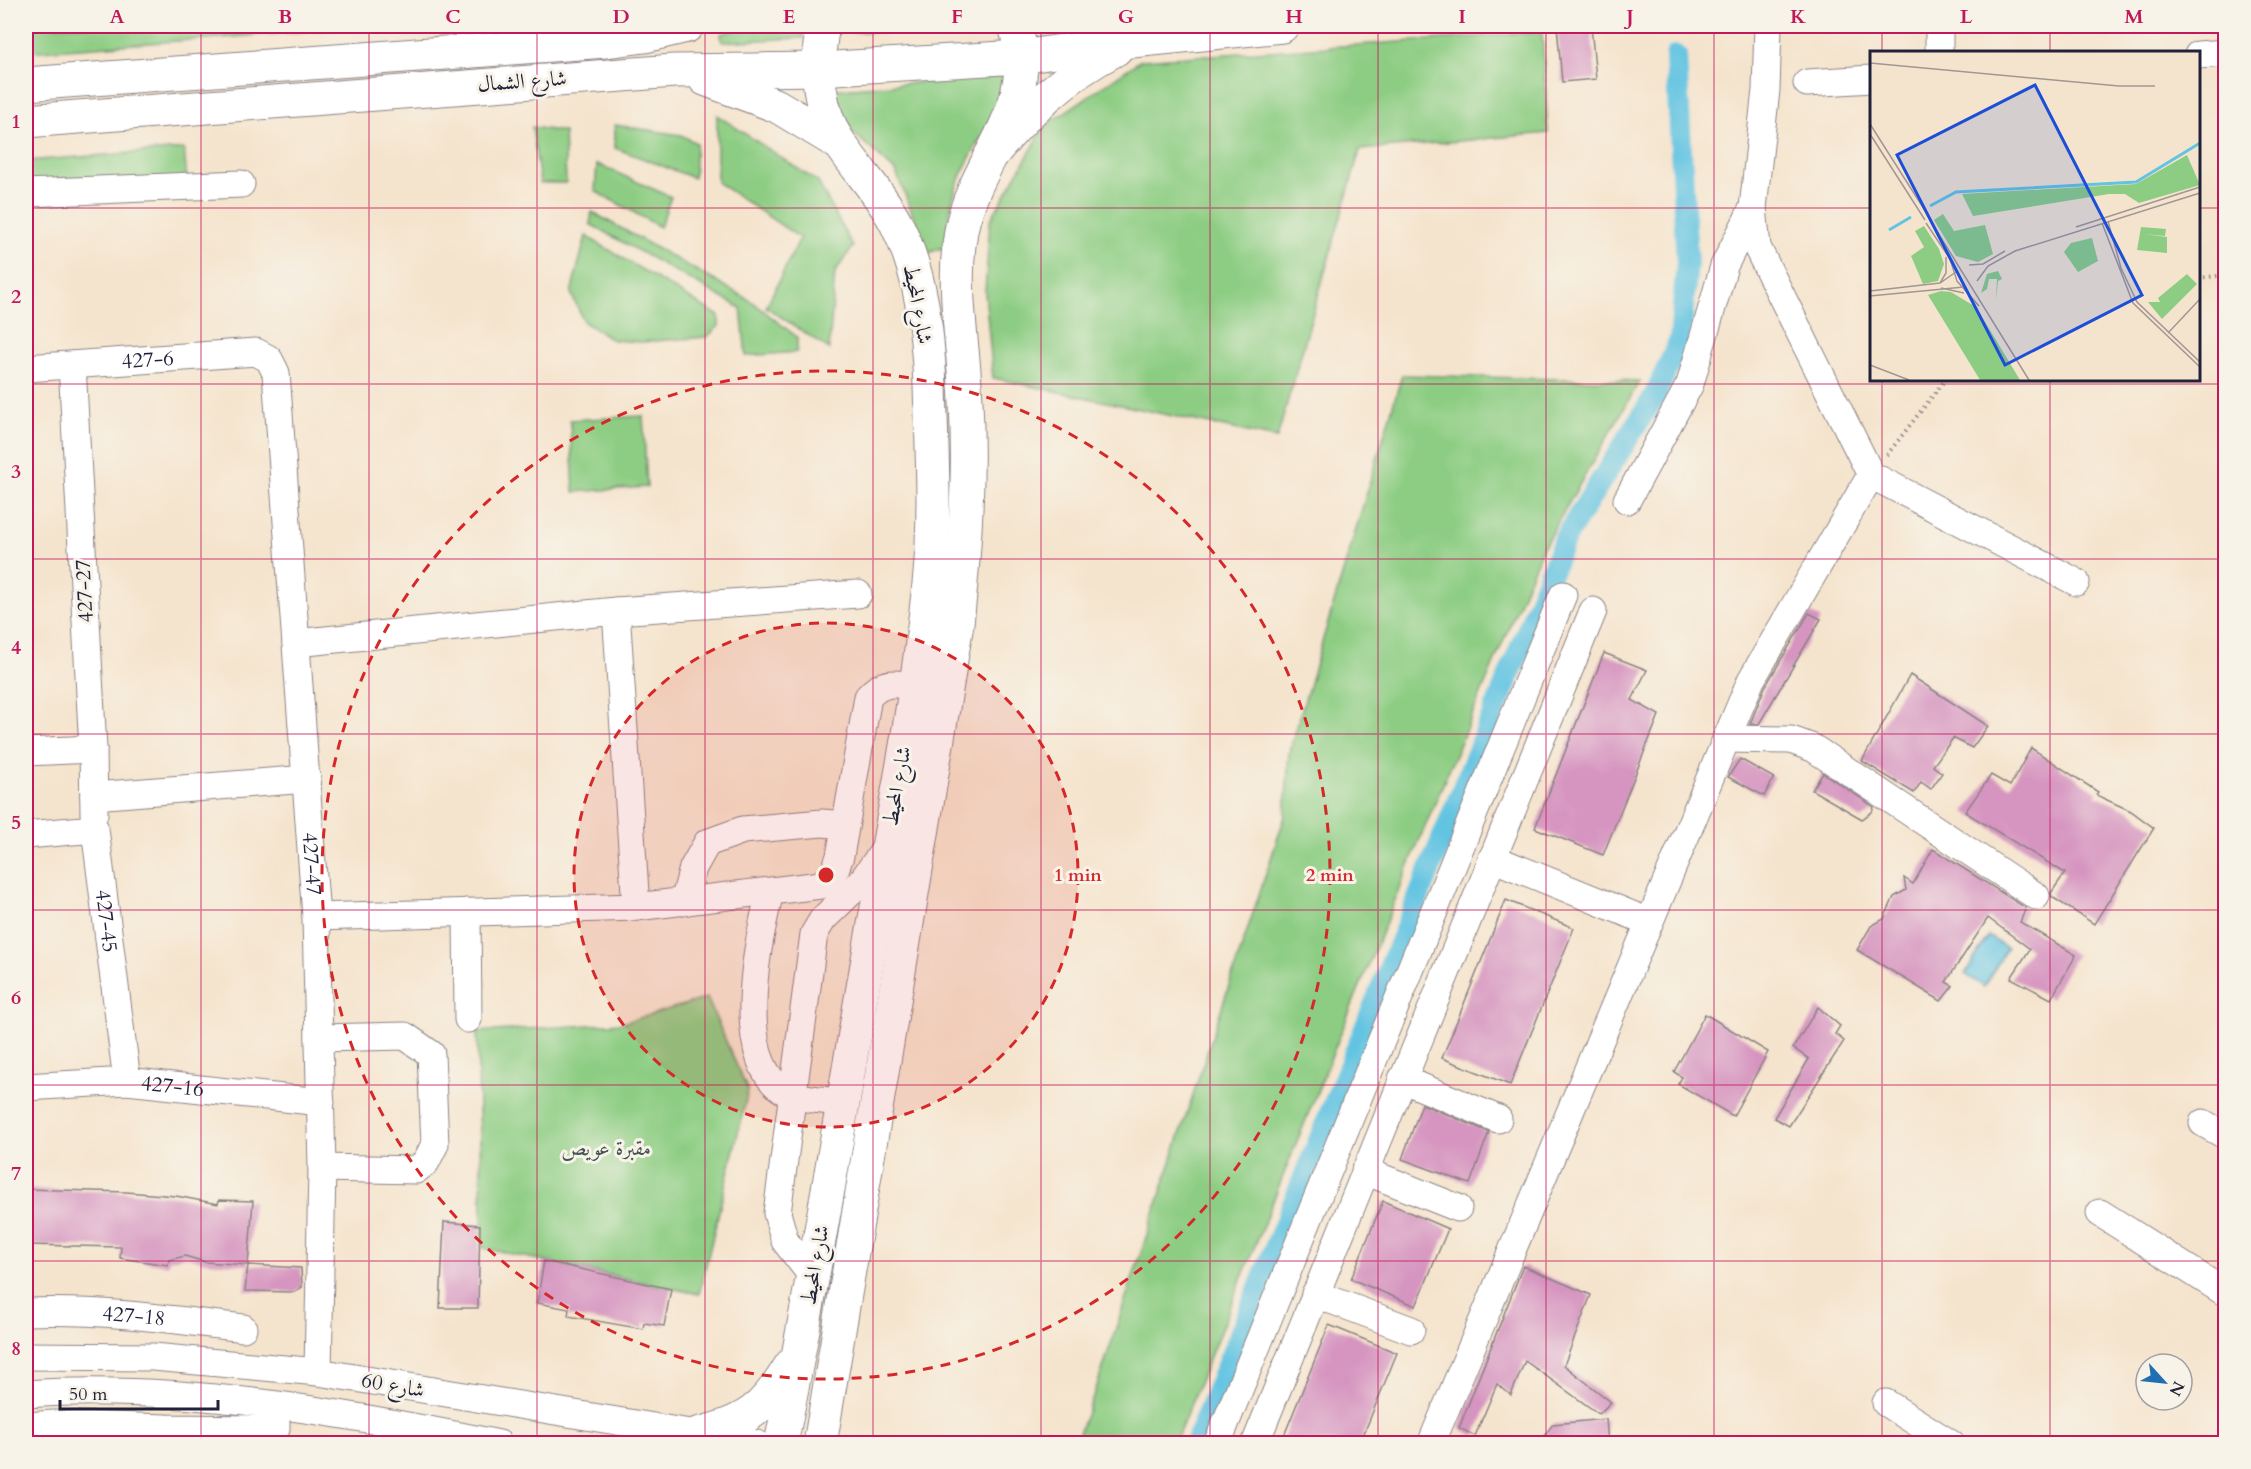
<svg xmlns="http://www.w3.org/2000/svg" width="2251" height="1469" font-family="Cardo,Amiri,serif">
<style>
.green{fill:#8dcd83;stroke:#58785f;stroke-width:1.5}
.water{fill:#63c4e2;stroke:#42738e;stroke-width:1.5}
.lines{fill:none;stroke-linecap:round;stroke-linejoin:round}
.canal{stroke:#63c4e2;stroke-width:22}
.building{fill:#d694c0}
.minor-casing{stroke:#8c8384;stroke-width:29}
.major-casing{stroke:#8c8384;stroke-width:35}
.highway-casing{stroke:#8c8384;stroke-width:35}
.path{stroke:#8c8384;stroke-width:4;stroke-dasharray:1.5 4.5;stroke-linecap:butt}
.minor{stroke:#fff;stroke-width:27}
.major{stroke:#fff;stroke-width:33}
.highway{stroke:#fff;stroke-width:33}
.grid{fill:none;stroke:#c2185b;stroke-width:1.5;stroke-opacity:0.55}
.ring{fill:none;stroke:#d62828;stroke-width:3;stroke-dasharray:10 8}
.labels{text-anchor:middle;stroke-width:6;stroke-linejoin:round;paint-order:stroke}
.street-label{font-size:21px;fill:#22223b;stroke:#f7f3e8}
.park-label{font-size:21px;fill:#425551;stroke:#f7f3e8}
.inset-river{fill:none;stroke:#63c4e2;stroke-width:3}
.inset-road{fill:none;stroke:#a19693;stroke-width:1.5}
.view{fill:#1d4ed8;fill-opacity:0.15;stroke:#1d4ed8;stroke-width:3}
.inset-edge{fill:none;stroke:#22223b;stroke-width:3}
.centre{fill:#d62828;stroke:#f7f3e8;stroke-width:3}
.ring-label{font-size:18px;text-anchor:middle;font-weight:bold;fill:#d62828;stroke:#f7f3e8;stroke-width:6;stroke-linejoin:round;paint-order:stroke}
.neatline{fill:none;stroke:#c2185b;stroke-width:2}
.grid-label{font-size:20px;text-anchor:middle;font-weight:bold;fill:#c2185b}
</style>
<rect width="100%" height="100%" fill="#f7f3e8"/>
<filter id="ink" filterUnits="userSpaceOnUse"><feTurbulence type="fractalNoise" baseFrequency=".0167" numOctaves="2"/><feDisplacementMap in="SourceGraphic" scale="12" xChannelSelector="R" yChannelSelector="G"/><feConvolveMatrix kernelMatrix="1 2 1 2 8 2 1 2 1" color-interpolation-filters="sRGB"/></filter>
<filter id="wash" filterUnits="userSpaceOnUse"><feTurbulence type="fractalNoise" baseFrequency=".008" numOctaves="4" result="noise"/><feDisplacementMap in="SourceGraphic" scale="24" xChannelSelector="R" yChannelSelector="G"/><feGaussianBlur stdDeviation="1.35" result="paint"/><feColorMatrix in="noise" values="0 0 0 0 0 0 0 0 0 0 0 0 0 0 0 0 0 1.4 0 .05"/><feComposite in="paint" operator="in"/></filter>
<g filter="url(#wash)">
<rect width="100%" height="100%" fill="#f5e4cd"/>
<!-- green -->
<g class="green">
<path d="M26,26h356l-356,26z"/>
<path d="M747,26h59l-3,12 -81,4 -1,-8z"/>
<path d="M839,26h157l2,4 -163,2z"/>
<path d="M1542,32l6,101 -188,17 -83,288 -284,-60 -8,-86 5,-71 55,-95 96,-66z"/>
<path d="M1007,75c-6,37 -31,66 -46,100 -10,23 -13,47 -16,72l-17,6 -32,-81 -50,-46 -17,-36z"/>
<path d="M717,115l101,67 35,65 -18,25 -6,77 -63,-42 34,-69 -83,-56z"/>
<path d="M615,125l66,10 15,8 -2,35 -79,-30z"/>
<path d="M532,127l32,5 2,51h-26z"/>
<path d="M184,149l3,31 -161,14v-33z"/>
<path d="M597,164l74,33 -11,30 -65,-36z"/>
<path d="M592,212l159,89 46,36v15l-51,4 -5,-48 -151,-84z"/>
<path d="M586,236l133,80v10l-12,11 -66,5 -28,-2 -29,-18 -13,-29z"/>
<path d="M1402,375l238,6 -98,168 -131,311 -236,583h-100l19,-48 191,-579 4,-63z"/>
<path d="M643,416l4,71 -73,5 -4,-72z"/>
<path d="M707,998l41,93 -49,203 -216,-46 -6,-216 145,-9z"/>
</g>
<!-- water -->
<path class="water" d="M1988,936l19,12 -23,39 -19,-13z"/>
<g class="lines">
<!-- canal -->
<path class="canal" d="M1195,1444l371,-908 88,-139 26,-57 7,-77 -11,-207"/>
</g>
<g id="blocks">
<!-- building -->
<g class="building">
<path d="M1557,26h34l5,53 -34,3z"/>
<path d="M1809,613l12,6 -62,105h-9l15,-37z"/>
<path d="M1604,653l43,17 -15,30 27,15 -56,140 -68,-27z"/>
<path d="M1910,675l78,51 -16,22 -19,-10 -20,28 9,7 -11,16 -10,-7 -7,11 -52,-32z"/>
<path d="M2031,748l67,44 -2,3 35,16 23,17 -60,96 -42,-27 -1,-4 14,-20 -100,-61 26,-37 19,11z"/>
<path d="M1740,759l34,19 -10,18 -36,-19z"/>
<path d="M1823,773l51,34 -2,5 -10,7 -50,-29z"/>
<path d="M1933,849l93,59 -6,14 56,33 -25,44 -40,-21 19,-29 -42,-31 -42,64 7,4 -12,15 -84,-51 14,-24 13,-7 10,-22 12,-7 -2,-12 9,6z"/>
<path d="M1506,900l68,28 -64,157 -68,-27z"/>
<path d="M1818,1007l22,19 -5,8 9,7 -55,85 -15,-8 35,-59 -16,-11z"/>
<path d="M1705,1014l63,38 -35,64 -55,-32 4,-7 -8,-5z"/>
<path d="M1422,1104l67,28 -19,52 -68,-25z"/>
<path d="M26,1189l100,3 50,4 42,8 1,-4 34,1 -5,64 -43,-3 -20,-6 -16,4 -1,5 -48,-7 1,-11 -95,-2z"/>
<path d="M1383,1201l65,28 -32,77 -65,-27z"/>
<path d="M444,1222l36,3 -2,83h-38z"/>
<path d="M544,1261l127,28 -7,37 -20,-3 -1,6 -75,-13 1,-7 -32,-6z"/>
<path d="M248,1265l53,3 1,19 -8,5 -49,-1z"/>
<path d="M1523,1266l68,29 -27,70 47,37 -12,12 -74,-53 -14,34 -14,-11 -22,52 -16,-8z"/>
<path d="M1329,1325l68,28 -37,90h-79z"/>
<path d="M1606,1419l2,24h-69l14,-19z"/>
</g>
</g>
</g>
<g filter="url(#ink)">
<use href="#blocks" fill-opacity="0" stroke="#8c8384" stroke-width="1.5"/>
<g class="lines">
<defs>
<g id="minor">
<path d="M1939,26v26"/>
<path d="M2198,55l28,-2"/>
<path d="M1807,83l65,-4"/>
<path d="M26,193l215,-9"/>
<path id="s1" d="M26,368l230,-16 13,7 7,14 40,544 6,251 -4,204"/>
<path d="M1871,475l205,107"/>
<path d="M1627,500l63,-116 34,-118 29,-58"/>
<path d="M616,611l20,296"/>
<path d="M296,643l320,-32 242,-17"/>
<path d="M1726,739l65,1 22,8 223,148"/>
<path d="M93,749l1,65"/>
<path d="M26,752l67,-3 -21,-384"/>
<path d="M94,796l213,-17"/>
<path id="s2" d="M26,835l69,-6 32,252"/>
<path d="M1492,858l157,64"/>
<path d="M770,892c-12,48 -41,180 23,203 15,5 35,5 51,8"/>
<path d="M684,902l9,-34 14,-25 36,-13 79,-7 23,2"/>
<path d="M467,912l1,107"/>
<path d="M316,917l320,-10 185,-22 13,-12 6,-17 28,-159c14,-16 26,-14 47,-11"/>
<path d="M319,1038l86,-2 26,18 4,90 -9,18 -10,8 -94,-2"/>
<path d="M1402,1079l96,40"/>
<path id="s3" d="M26,1087l101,-6 194,21"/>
<path d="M2203,1123l23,13"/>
<path d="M1365,1171l93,37"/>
<path d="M2100,1213l126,80"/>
<path d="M813,1277l-28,-36 -8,-28 37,-279 9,-15 38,-37 25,-34"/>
<path d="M1315,1294l96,36"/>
<path id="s4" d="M26,1312c73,-3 144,7 217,16"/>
<path d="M26,1356l127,1 165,15 439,72"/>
<path d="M26,1394c154,-11 322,19 473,50"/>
<path d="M1886,1403l65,41"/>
<path d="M26,1426l28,-2 112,4 110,1v-23"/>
<path d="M1217,1444l346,-849"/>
<path d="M1255,1444l338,-833"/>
<path d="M1431,1444l320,-764 120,-205 -114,-228 -4,-39 13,-118 2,-64"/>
</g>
<g id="major">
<path d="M697,1434c50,-11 68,-26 94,-69"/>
<path d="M781,1444c33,-163 59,-327 88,-491 21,-122 47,-245 60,-369 7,-65 3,-132 1,-198 -2,-55 -9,-114 -34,-163 -15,-29 -37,-51 -55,-78 -24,-34 -26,-80 -18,-119"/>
<path d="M820,1444l137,-820c8,-73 13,-148 9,-222 -2,-57 -15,-114 -5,-171 14,-74 80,-123 54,-205"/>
</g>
<g id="highway">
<path d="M705,79l72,27 63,38"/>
<path d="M26,84l580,-43 39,-5 42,-10"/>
<path d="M26,121l648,-50 144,-2 202,-12 112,-16 150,-15"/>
<path d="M989,158c36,-45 75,-82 127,-109"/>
</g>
</defs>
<!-- minor casing -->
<use href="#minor" class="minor-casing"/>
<!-- major casing -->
<use href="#major" class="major-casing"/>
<!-- highway casing -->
<use href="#highway" class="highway-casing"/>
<!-- path -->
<g class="path">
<path d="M2198,278l28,-3"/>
<path d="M1887,455l58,-75"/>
</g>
<!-- minor -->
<use href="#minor" class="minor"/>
<!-- major -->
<use href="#major" class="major"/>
<!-- highway -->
<use href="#highway" class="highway"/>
</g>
</g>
<!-- grid -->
<path class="grid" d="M201,26v1418M369,26v1418M537,26v1418M705,26v1418M873,26v1418M1041,26v1418M1210,26v1418M1378,26v1418M1546,26v1418M1714,26v1418M1882,26v26M2050,26v26M26,208h1846M2198,208h28M1882,380v1064M2050,380v1064M26,384h2200M26,559h2200M26,734h2200M26,910h2200M26,1085h2200M26,1261h2200"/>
<!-- distance rings -->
<circle cx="826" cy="875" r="252" fill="#d62828" fill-opacity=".12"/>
<g class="ring">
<circle cx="826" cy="875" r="252"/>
<circle cx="826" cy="875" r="504"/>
</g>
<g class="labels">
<!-- street labels -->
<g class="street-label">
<text transform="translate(522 81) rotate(-4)" y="7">شارع الشمال</text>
<text transform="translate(918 304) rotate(79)" y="7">شارع المحيط</text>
<text dy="7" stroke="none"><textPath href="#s1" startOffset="122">427-6</textPath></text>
<text transform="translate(84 591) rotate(-93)" y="7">427-27</text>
<text transform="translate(897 786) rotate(-80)" y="7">شارع المحيط</text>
<text dy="7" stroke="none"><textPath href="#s1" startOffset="753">427-47</textPath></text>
<text dy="7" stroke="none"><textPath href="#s2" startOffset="162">427-45</textPath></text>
<text dy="7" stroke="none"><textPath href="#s3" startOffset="147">427-16</textPath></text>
<text transform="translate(815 1265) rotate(-80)" y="7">شارع المحيط</text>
<text dy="7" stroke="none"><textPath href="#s4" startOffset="108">427-18</textPath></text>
<text transform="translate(393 1385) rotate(10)" y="7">شارع 60</text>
</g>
<!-- park labels -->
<g class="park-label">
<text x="606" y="1155">مقبرة عويص</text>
</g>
</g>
<!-- overview -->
<g transform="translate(1870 51)">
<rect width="330" height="330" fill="#f5e4cd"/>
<path d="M317,104l13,30 -61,18 -14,-9h-16l-136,22 -11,-22 174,-10zM73,163l11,17 31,-6 8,29 -15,8 -22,-6 -22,-36zM54,175l15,23 5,15 -6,17 -15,3 -12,-28 13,-9 -9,-16zM271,176l25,2 -1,7 -21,-2 23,3v16l-30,-3zM222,187l6,23 -20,11 -14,-20 7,-9zM128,220l4,8 -4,2 -2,19 1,-21h-8l-2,10 -6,4 6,-19zM317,223l10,10 -35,35 -14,-17h12l-2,-4zM71,240l10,1 25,15 44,73h-40l-52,-85z" fill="#8dcd83"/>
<path class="inset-river" d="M60,155l26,-14 180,-10 64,-39M19,179l22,-13"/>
<path class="inset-road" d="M0,12l249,23h36M0,73l59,93M0,83l55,86M60,169l99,160M238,170l13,47 16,34 63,60M56,172l24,36 7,22 22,25M232,172l31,80 67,64M206,176l124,-40M99,214l14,-1 22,-13M107,230l11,-15 27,-15 185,-58M70,232l6,-10v-16M71,237l23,5M0,240l70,-8 16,-11M0,245l94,-9M298,282l32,-34M0,314l39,15"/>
<path class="view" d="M165,34l107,210 -137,70 -108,-210z"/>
<rect width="330" height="330" class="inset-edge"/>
</g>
<circle cx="826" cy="875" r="9" class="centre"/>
<g class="ring-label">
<text x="1078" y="881">1 min</text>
<text x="1330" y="881">2 min</text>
</g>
<!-- margin -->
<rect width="2251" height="1469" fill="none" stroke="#f7f3e8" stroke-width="66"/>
<!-- north arrow -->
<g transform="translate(2164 1382) rotate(117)"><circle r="28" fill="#f7f3e8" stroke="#a29fa3" stroke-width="1.5"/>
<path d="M0-4.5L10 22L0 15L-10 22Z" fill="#1f6fb2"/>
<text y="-9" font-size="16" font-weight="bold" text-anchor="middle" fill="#22223b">N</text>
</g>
<!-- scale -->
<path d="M60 1400v9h158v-9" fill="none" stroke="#22223b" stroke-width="3"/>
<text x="69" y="1400" font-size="18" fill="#22223b" stroke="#f7f3e8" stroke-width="4.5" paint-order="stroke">50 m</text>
<rect x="33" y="33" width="2185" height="1403" class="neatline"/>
<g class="grid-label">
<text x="117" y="23">A</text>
<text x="285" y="23">B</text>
<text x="453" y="23">C</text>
<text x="621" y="23">D</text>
<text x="789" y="23">E</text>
<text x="957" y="23">F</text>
<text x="1126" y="23">G</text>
<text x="1294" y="23">H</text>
<text x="1462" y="23">I</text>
<text x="1630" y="23">J</text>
<text x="1798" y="23">K</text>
<text x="1966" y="23">L</text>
<text x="2134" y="23">M</text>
<text x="16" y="128">1</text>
<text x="16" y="303">2</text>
<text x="16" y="478">3</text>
<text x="16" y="654">4</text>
<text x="16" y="829">5</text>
<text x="16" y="1004">6</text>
<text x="16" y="1180">7</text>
<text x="16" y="1355">8</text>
</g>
</svg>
